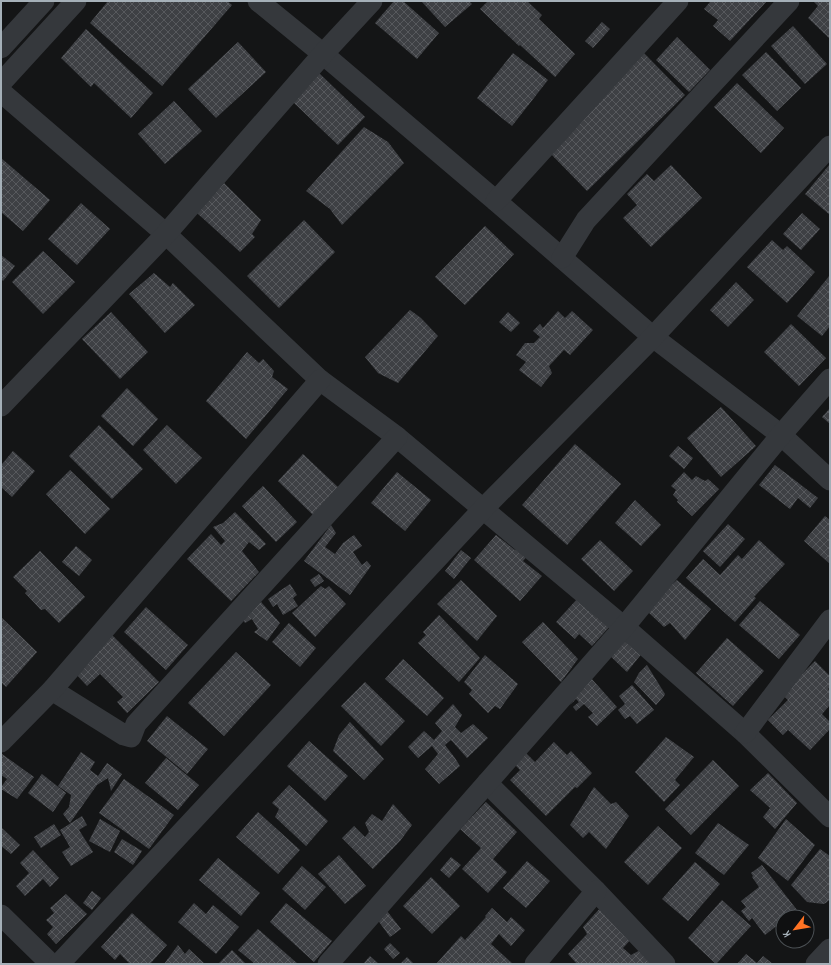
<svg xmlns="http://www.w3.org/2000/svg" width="831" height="965" font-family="'Sofia Sans Condensed',sans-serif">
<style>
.building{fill:url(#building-cross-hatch)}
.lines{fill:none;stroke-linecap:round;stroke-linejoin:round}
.street{stroke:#35383c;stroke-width:21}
</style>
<defs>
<pattern id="building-cross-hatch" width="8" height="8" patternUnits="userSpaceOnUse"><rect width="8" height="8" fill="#3e4044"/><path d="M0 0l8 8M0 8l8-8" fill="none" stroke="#57595d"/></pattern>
</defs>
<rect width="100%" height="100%" fill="#141516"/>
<!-- building -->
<g class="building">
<path d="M108,1h119l5,4 -70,81 -72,-63z"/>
<path d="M394,1h9l36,32 -22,26 -42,-36z"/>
<path d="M421,1h48l3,3 -27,23z"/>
<path d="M488,1h39l15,14 -3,4 36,35 -20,23 -35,-32 -1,1 -39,-37z"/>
<path d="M711,1h56l-37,40 -17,-15 5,-6 -14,-11z"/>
<path d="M813,1h17v38l-22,-21 10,-12z"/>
<path d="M602,22l8,7 -17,19 -8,-7z"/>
<path d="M793,26l34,38 -22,20 -34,-38z"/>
<path d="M86,29l67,64 -22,25 -37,-35 -3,4 -30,-29z"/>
<path d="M677,37l33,33 -21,22 -33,-32z"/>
<path d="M238,42l28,30 -50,46 -28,-29z"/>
<path d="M643,52l42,43 -98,96 -39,-40z"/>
<path d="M766,52l35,36 -24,23 -35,-36z"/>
<path d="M513,53l35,27 -36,46 -35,-28z"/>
<path d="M319,73l46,44 -27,28 -46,-44z"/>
<path d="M737,83l47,45 -23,25 -47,-46z"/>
<path d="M174,101l28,30 -37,33 -27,-30z"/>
<path d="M364,127l24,15 16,21 -62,62 -12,-16 -24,-18z"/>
<path d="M1,158l49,42 -27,31 -22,-19z"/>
<path d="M830,164v51l-25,-21z"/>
<path d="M671,165l31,33 -51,49 -28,-29 14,-13 -10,-11 20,-20 7,7z"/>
<path d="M224,183l37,37 -9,14 3,3 -15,15 -43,-39z"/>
<path d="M81,203l29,26 -33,36 -29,-26z"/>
<path d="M802,213l18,16 -19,21 -18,-16z"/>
<path d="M304,220l31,32 -56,56 -32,-32z"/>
<path d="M485,226l29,28 -49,51 -30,-28z"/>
<path d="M772,240l11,10 4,-4 28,26 -28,31 -40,-36z"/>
<path d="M43,251l32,31 -32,32 -31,-32z"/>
<path d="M1,255l14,11 -12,15 -2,-2z"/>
<path d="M154,273l16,14 3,-4 22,22 -30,28 -36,-39z"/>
<path d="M830,275v51l-8,10 -25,-20z"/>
<path d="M736,282l18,18 -26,27 -18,-17z"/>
<path d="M410,310l11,8 17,18 -40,47 -20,-10 -13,-16z"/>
<path d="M558,311l7,7 7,-7 21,19 -23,25 -6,-5 -15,16 3,7 -11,14 -22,-17 7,-8 -10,-7 9,-12h9l6,-6 -7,-6 7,-7 3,4z"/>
<path d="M111,312l37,40 -28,27 -38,-40z"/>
<path d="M508,312l12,11 -9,9 -12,-10z"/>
<path d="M791,324l35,34 -27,28 -35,-34z"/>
<path d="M247,352l12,11 4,-4 11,12 -2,6 16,12 -42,50 -40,-38z"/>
<path d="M127,388l31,31 -25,27 -32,-30z"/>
<path d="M721,407l35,39 -35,31 -34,-39z"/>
<path d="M830,408v16l-8,-7z"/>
<path d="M99,425l44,44 -31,30 -43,-43z"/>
<path d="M167,425l35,33 -26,26 -33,-34z"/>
<path d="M575,444l46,40 -54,61 -45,-40z"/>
<path d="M678,446l15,12 -9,11 -15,-13z"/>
<path d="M13,451l22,20 -23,26 -11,-10v-24l1,1z"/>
<path d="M303,454l37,35 -26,27 -36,-35z"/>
<path d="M775,465l43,33 -8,10 -12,-10 -8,11 -31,-24z"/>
<path d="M70,470l40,39 -25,25 -39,-40z"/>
<path d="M397,472l34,28 -26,31 -34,-28z"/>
<path d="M684,472l8,8 4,-4 9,5 3,-2 11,10 -27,27 -15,-14 1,-2 -5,-5 3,-5 -5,-4z"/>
<path d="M263,486l34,36 -21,20 -34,-36z"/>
<path d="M635,500l26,25 -20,21 -26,-23z"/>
<path d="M235,512l31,32 -7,6 -10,-8 -7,9 17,21 -28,29 -44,-42 24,-25 10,11 4,-4 -12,-14 10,-4z"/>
<path d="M825,516l5,4v44l-26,-23z"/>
<path d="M728,524l17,15 -25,28 -17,-16z"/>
<path d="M331,525l5,8 -11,14 10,7 8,-11 11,-8 8,11 -9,6 9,13 5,-4 4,5 -21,29 -46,-34z"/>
<path d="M496,535l19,15 6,-4 9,7 -7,8 19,15 -22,25 -46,-41z"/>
<path d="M600,540l33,31 -19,20 -33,-32z"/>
<path d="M759,540l26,24 -31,33 2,1 -21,24 -49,-44 17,-19 17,16 18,-20 4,4z"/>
<path d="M76,546l16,14 -13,16 -17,-14z"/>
<path d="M461,550l10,8 -17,21 -9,-8z"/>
<path d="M40,551l45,46 -26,26 -14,-14 -4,1 -16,-17 2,-2 -14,-14z"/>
<path d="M319,574l5,7 -9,6 -5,-7z"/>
<path d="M461,580l36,36 -20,25 -40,-37z"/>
<path d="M677,580l34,29 -26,31 -15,-17 -6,4 -15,-14 4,-12z"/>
<path d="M290,584l7,11 -4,3 5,8 -15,9 -6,-11 -4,3 -5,-8z"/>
<path d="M321,586l4,3 4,-3 17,18 -31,33 -23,-24z"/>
<path d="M580,596l31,29 -19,21 -13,-12 -4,5 -19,-17z"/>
<path d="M760,601l40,34 -21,24 -40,-34z"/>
<path d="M261,602l19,21 -13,18 -13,-9 4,-3 -6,-10 -7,4 -4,-6z"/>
<path d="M146,607l42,38 -22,25 -42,-38z"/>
<path d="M439,615l41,43 -21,24 -41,-39 8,-8 -3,-3z"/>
<path d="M1,617l36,35 -31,35 -5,-5z"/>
<path d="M543,622l35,37 -17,23 -39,-40z"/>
<path d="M289,623l27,25 -16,19 -28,-25z"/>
<path d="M112,635l47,47 -32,31 -10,-11 6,-5 -23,-23 -13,12 -14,-15z"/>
<path d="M624,635l19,17 -16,20 -19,-18z"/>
<path d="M727,638l37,33 -31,35 -37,-33z"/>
<path d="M236,652l35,33 -47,51 -36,-33z"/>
<path d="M485,655l33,29 -18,25 -5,-3 -7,7 -19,-19 3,-4 -8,-8z"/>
<path d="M403,659l41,39 -17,18 -42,-37z"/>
<path d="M815,661l15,15v11l-2,2 2,2v14l-8,9 8,8v7l-20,21 -22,-20 -5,5 -15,-15 20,-20 -6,-6z"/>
<path d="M647,665l18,29 -1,2 -8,9 -22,-23 5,-9z"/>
<path d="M590,677l27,30 -20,19 -9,-9 5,-4 -9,-9 -8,7 -3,-4 6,-5 -3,-3 -6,6z"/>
<path d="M365,682l40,39 -24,25 -40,-40z"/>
<path d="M632,685l22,25 -17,14 -7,-8 -5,3 -7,-9 7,-6 -6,-8z"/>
<path d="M453,704l9,11 -7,12 6,6 12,-9 15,14 -21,20 -16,-18 -6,5 10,13 5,8 -21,18 -14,-15 13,-15 -6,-8 -14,12 -10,-11 16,-16 10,9 8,-9 -7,-8z"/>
<path d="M167,716l41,33 -21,25 -40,-33z"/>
<path d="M350,722l34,37 -20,21 -31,-29 6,-16z"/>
<path d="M666,737l28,20 -19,23 5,5 -16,17 -29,-30z"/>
<path d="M309,741l39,35 -23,25 -38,-35z"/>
<path d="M554,742l13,13 4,-4 21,22 -15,15 -2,-1 -29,29 -36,-36 10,-10 -9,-9 12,-11 12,12z"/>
<path d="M81,752l14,10 -5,8 8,6 9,-13 15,11 -11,17 -3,-13 -11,7 -27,38 -7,-9 6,-7 2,-12 -13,-9z"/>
<path d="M2,754l32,23 -17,22 -16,-10v-2l6,-8 -6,-4v-19z"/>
<path d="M166,758l33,27 -21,25 -33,-27z"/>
<path d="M713,760l26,26 -48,49 -26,-26z"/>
<path d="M768,773l29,30 -22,26 -12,-12 7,-9 -20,-18z"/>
<path d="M42,774l24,19 -13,19 -25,-19z"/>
<path d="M124,779l50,36 -25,34 -50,-36z"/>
<path d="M289,785l39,36 -22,25 -31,-29 4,-8 -7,-6z"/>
<path d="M594,787l17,17 5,-2 13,14 -23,33 -17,-17 -6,6 -13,-13z"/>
<path d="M486,802l31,30 -24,27 14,13 -19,21 -26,-24 19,-21 -21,-19z"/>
<path d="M393,804l19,21 -12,16 -27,28 -31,-31 12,-12 11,11 4,-5 -4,-9 7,-9 10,7z"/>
<path d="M258,812l42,38 -22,24 -42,-37z"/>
<path d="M82,816l5,9 -8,5 14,22 -22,14 -9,-14 8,-5 -10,-17z"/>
<path d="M100,819l20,12 -10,21 -21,-11z"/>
<path d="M786,819l29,26 -27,36 -30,-23z"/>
<path d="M718,823l31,22 -25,30 -29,-22z"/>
<path d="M54,824l7,11 -20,13 -7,-11z"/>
<path d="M658,826l24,22 -34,37 -24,-23z"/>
<path d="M1,827l19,18 -9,9 -10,-8z"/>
<path d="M122,839l20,12 -9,14 -19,-13z"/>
<path d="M820,849l10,7v43l-4,4 -3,1 -16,-2 -16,-17z"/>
<path d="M33,850l26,28 -9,9 -7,-8 -18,17 -9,-10 13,-13 -9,-10z"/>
<path d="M339,855l27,31 -21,18 -27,-30z"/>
<path d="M451,857l10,8 -12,13 -9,-8z"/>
<path d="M218,858l42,35 -19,23 -42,-36z"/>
<path d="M527,861l23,20 -24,27 -23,-20z"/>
<path d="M695,862l25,22 -32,37 -26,-22z"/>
<path d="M762,865l35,45 -9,7h-5v4l-18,14 -13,-17 -3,3 -8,-10 5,-4 -5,-6 18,-14 -7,-10 1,-1 -2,-3z"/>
<path d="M302,866l24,21 -21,23 -23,-21z"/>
<path d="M431,877l29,29 -28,28 -29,-28z"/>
<path d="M92,891l9,7 -9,12 -9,-7z"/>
<path d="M66,894l21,20 -31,30 -9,-10 6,-7 -7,-7 8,-7 -4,-5z"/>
<path d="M722,900l29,26 -35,38 -28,-26z"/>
<path d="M194,903l12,11 7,-9 26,22 -23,27 -38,-32z"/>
<path d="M286,903l46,38 -18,21 -44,-40z"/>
<path d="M602,906l33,29 -12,13 8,7 11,-6 11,15h-76l-9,-10 19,-20 -4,-7z"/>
<path d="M492,908l15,14 4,-5 14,13 -14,16 -12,-12 -8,10 22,20h-77l25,-28 4,4 21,-23 -1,-1z"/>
<path d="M387,911l14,18 -11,8 -13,-18z"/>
<path d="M132,913l35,32 -17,19h-20l-10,-10 -5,6 -14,-13z"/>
<path d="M258,929l40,35h-43l-17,-14z"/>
<path d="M390,943l10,10 -7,6 -9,-10z"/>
<path d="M178,945l7,9 4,-5 16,15h-41z"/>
<path d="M232,950l14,14h-28z"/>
<path d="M746,954l11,9 6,-7 10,8h-36z"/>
<path d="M370,956l9,8h-16z"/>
<path d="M407,957l7,7h-14z"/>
</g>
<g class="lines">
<!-- street -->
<g class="street">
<path d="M258,1l65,53 173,147 157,136 128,98 49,45"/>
<path d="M1,48l43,-47"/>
<path d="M1,83l75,-82"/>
<path d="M1,92l165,142 154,146 77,57 86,72 141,118 121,106 85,84"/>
<path d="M496,201l182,-200"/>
<path d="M562,258l24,-38 203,-219"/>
<path d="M1,406l165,-172 157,-180 49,-53"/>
<path d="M52,690l72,45 7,2 5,-13 261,-287"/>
<path d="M745,733l85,-113"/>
<path d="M1,742l51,-52 268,-310"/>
<path d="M487,783l109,108 69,73"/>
<path d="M1,915l50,49"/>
<path d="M59,964l424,-455 170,-172 177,-191"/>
<path d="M328,964l296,-337 157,-192 49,-56"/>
<path d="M535,964l61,-73"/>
<path d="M816,964l14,-15"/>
</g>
</g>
<!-- border -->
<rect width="831" height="965" fill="none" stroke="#a5b0b8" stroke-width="4"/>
<!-- north arrow -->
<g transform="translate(795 929) rotate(239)"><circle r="19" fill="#0f1011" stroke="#4b5054"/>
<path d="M0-3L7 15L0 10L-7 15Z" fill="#ff7324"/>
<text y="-6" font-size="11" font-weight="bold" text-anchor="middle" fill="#a5b0b8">K</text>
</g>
</svg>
